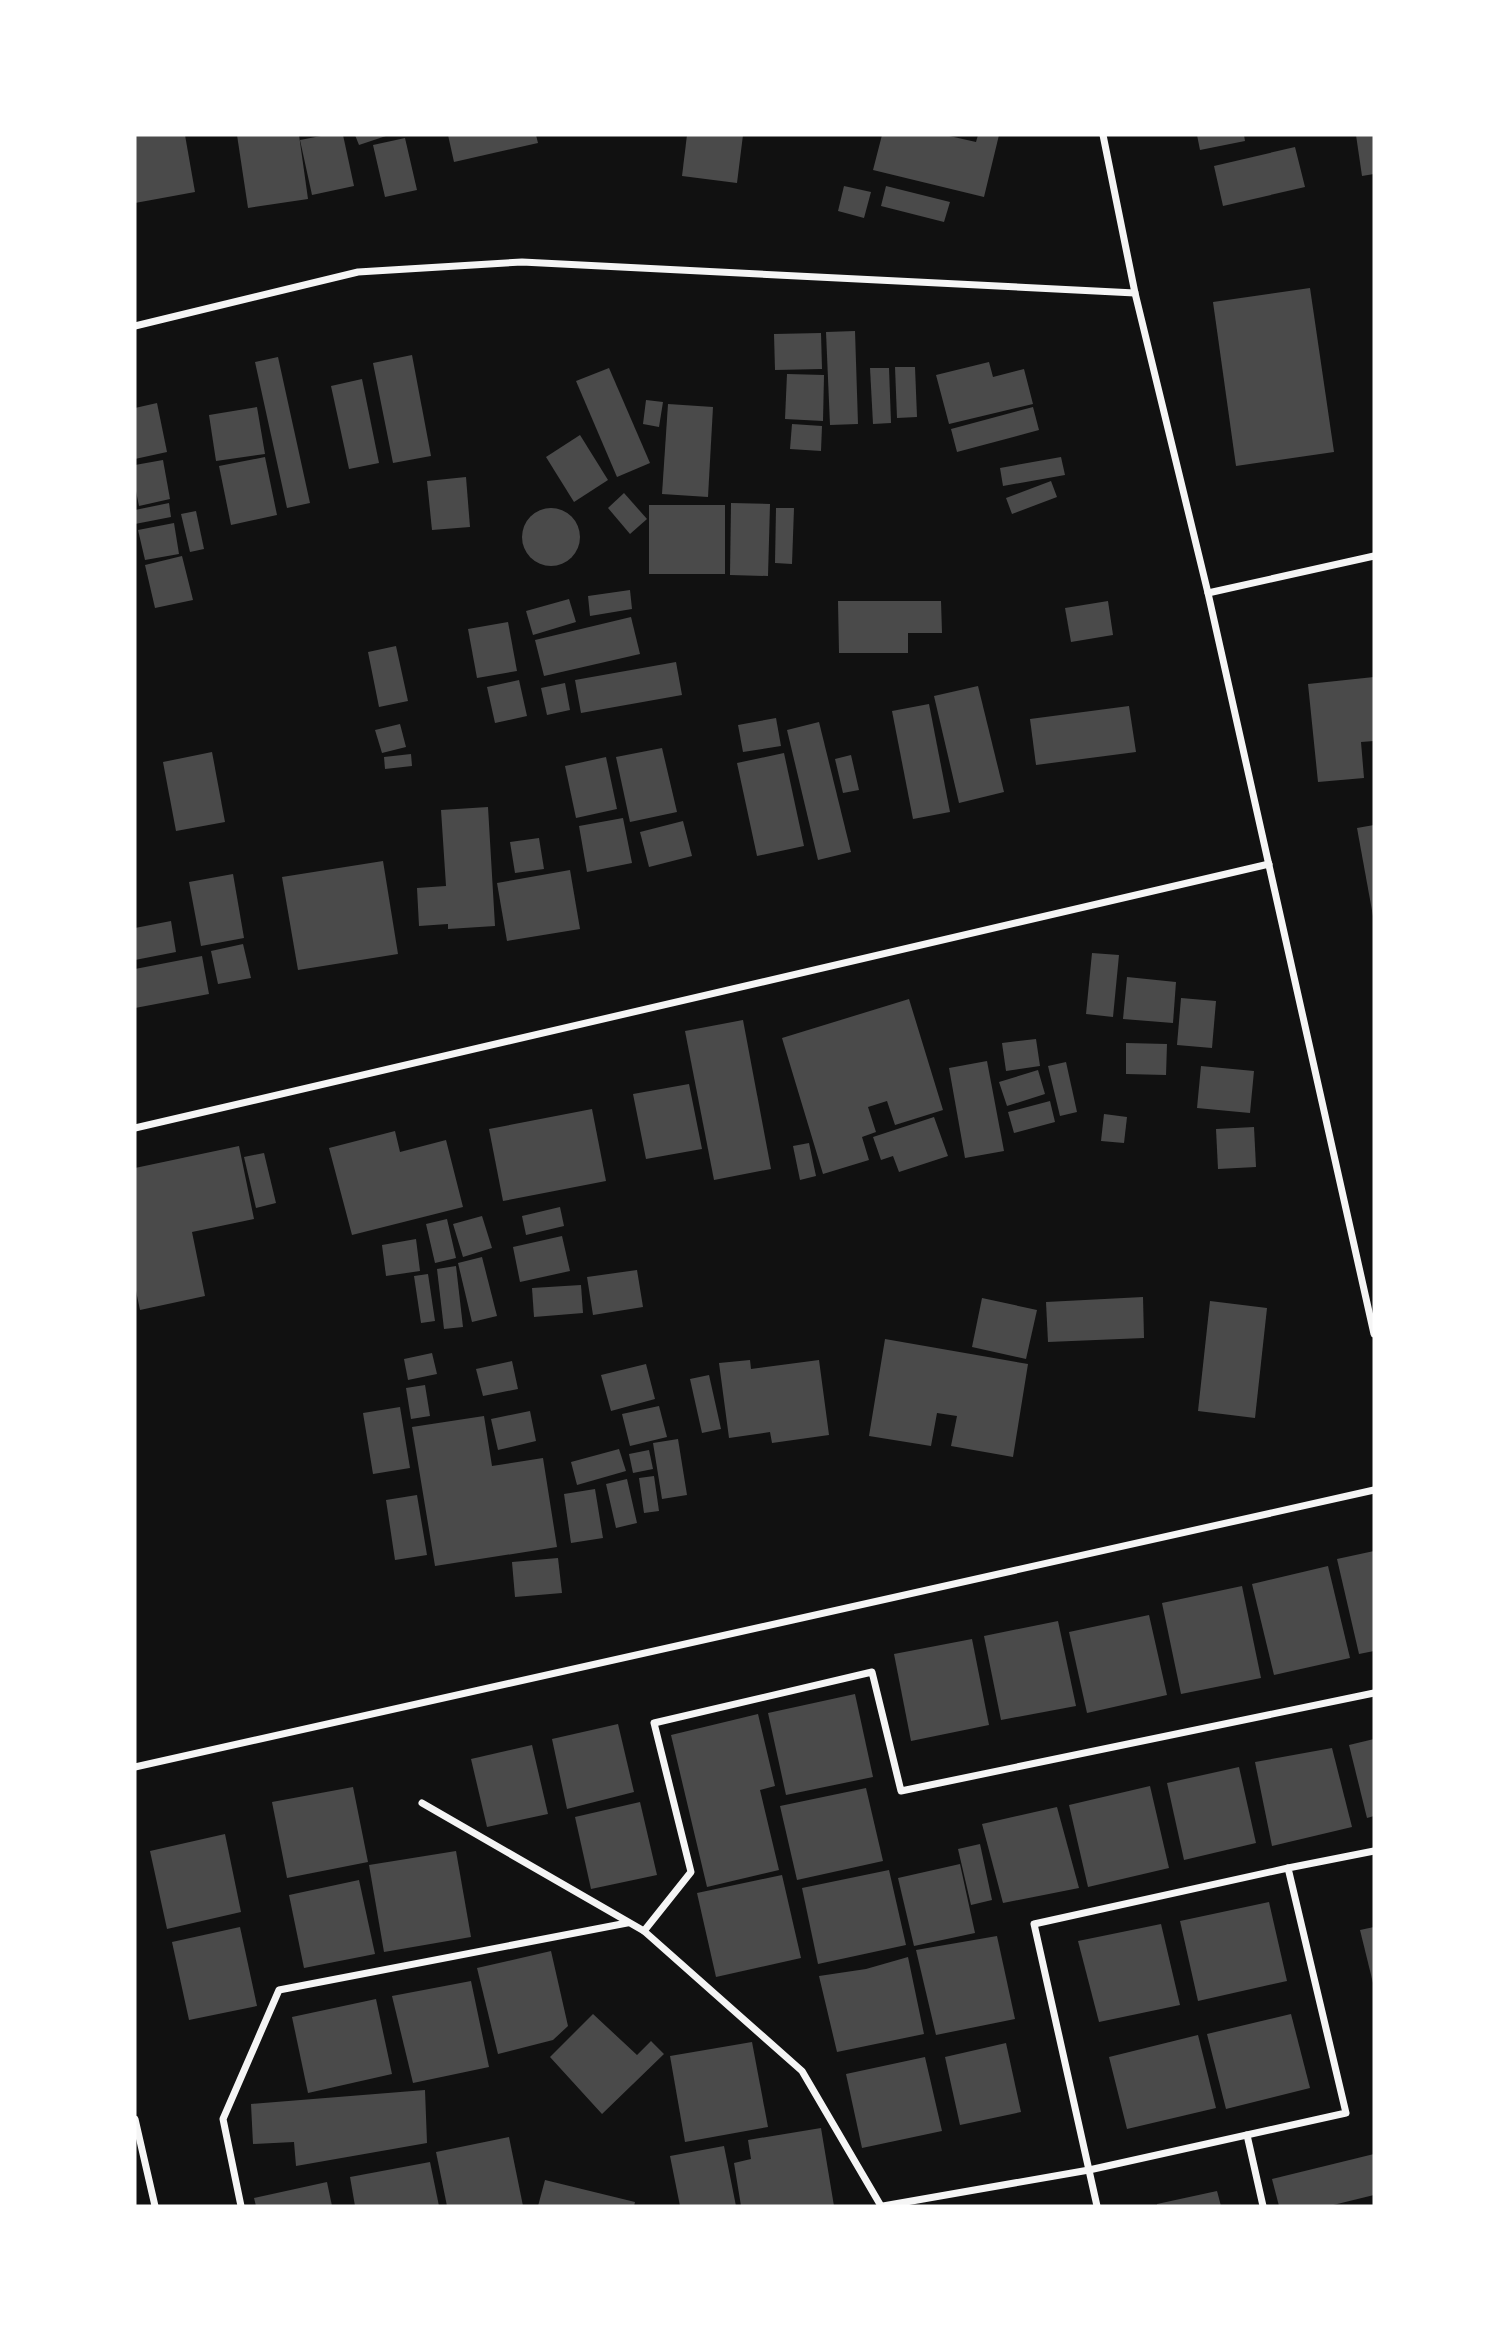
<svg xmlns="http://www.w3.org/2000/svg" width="1509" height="2341" font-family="Georgia,serif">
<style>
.building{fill:#4a4a4a}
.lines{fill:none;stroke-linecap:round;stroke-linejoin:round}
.minor{stroke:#f5f5f5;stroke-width:7}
</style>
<rect width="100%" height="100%" fill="#111"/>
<!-- building -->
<g class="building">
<path d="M145,135h40l10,57 -60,11v-67z"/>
<path d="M237,135h62l9,64 -60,9z"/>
<path d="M326,135h17l11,51 -42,9 -12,-55z"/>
<path d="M355,135h34l-30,10z"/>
<path d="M448,135h88l2,8 -84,19z"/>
<path d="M687,135h56l-6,48 -55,-7z"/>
<path d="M882,135h63l31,7 2,-7h21l-15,62 -111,-27z"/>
<path d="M1197,135h47l1,6 -45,9z"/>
<path d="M1356,135h18v39l-12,2z"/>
<path d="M405,138l12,52 -32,7 -12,-52z"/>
<path d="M1295,147l10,40 -82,19 -9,-40z"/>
<path d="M844,186l27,6 -7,26 -26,-7z"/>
<path d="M886,186l64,16 -6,20 -63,-16z"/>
<path d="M1310,288l24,164 -98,14 -23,-164z"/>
<path d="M855,331l3,93 -28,1 -4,-93z"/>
<path d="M821,333l1,36 -47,1 -1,-36z"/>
<path d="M412,355l19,101 -38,7 -20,-100z"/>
<path d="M278,357l32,146 -23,5 -32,-146z"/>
<path d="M989,362l4,15 31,-8 9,35 -84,20 -13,-49z"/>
<path d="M895,367h20l2,50 -20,1z"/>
<path d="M609,368l41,95 -33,14 -41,-96z"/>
<path d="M870,368h19l2,55 -18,1z"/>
<path d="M787,374l37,1 -1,46 -38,-2z"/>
<path d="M362,379l17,84 -30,6 -18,-83z"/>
<path d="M646,400l17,2 -4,25 -16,-3z"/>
<path d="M157,403l10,49 -32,7v-51z"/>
<path d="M668,404l45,3 -5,90 -46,-3z"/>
<path d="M257,407l8,47 -49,7 -7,-46z"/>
<path d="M1033,407l6,23 -82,22 -6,-23z"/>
<path d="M792,424l30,2 -1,25 -31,-2z"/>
<path d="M580,435l28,45 -34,22 -28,-45z"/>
<path d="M265,457l12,58 -46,10 -12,-59z"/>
<path d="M1061,457l4,18 -62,11 -3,-18z"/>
<path d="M163,460l7,39 -31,7 -4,-20v-21z"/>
<path d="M466,477l4,50 -38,3 -5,-49z"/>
<path d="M1051,481l6,16 -45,17 -6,-16z"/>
<path d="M624,493l23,26 -17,15 -22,-26z"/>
<path d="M169,503l2,14 -36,7v-14z"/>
<path d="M731,503l39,1 -2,72 -38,-1z"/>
<rect x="649" y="505" width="76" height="69"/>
<circle cx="551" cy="537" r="29"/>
<path d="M776,508h18l-2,56 -17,-1z"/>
<path d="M196,511l8,38 -14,3 -9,-38z"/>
<path d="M174,523l5,31 -34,6 -7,-30z"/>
<path d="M182,556l11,44 -38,8 -10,-43z"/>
<path d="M630,590l2,19 -42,7 -2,-20z"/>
<path d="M569,599l7,23 -43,13 -7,-24z"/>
<path d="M838,601h103l1,32h-34v20h-69z"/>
<path d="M1108,601l5,34 -42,7 -6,-34z"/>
<path d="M631,617l9,37 -96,22 -9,-36z"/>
<path d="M508,622l9,49 -40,7 -9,-49z"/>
<path d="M396,646l12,55 -29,6 -11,-55z"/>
<path d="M676,662l6,33 -101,18 -6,-33z"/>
<path d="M1374,677v64l-13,1 3,36 -46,4 -10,-98z"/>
<path d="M519,680l8,36 -32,7 -8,-36z"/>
<path d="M565,683l5,27 -23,5 -6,-27z"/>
<path d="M978,686l26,106 -45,11 -25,-107z"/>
<path d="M929,704l21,108 -37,7 -21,-108z"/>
<path d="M1129,706l7,46 -100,13 -6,-46z"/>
<path d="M776,718l5,28 -38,6 -5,-27z"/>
<path d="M819,722l32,130 -33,8 -31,-130z"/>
<path d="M400,724l6,23 -24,6 -7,-23z"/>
<path d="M662,748l15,64 -47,10 -14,-65z"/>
<path d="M212,752l13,70 -49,9 -13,-69z"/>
<path d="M784,753l20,93 -47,10 -20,-93z"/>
<path d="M411,754l1,12 -27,3 -1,-12z"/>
<path d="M851,755l8,35 -16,3 -8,-34z"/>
<path d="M606,757l11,52 -41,9 -11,-52z"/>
<path d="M488,807l7,119 -47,3v-5l-29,2 -2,-38 29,-2 -5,-76z"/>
<path d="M623,818l9,45 -45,9 -8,-46z"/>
<path d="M683,821l9,35 -43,11 -9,-35z"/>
<path d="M1374,825v91h-1l-16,-88z"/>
<path d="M539,838l5,31 -29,4 -5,-31z"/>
<path d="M383,861l15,93 -100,16 -16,-93z"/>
<path d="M570,870l10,59 -73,12 -10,-58z"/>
<path d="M233,874l11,64 -43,8 -12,-64z"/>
<path d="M171,921l5,31 -41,8v-32z"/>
<path d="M243,944l8,34 -33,6 -7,-33z"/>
<path d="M1092,953l27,2 -6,62 -27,-3z"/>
<path d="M202,956l7,38 -74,14v-39z"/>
<path d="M1127,977l49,5 -3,41 -50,-4z"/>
<path d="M1181,998l35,3 -4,47 -35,-3z"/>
<path d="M909,999l34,111 -48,15 -8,-24 -19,6 8,25 -14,5 7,23 -46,14 -41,-136z"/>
<path d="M743,1020l28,149 -57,11 -29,-149z"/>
<path d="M1036,1039l4,27 -34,5 -4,-28z"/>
<path d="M1126,1043l41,1 -1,31 -40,-1z"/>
<path d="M987,1061l17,90 -39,7 -16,-90z"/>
<path d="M1066,1062l11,50 -17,4 -12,-50z"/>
<path d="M1201,1066l53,5 -4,42 -53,-5z"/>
<path d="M1038,1070l7,24 -38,12 -8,-24z"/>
<path d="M689,1084l13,65 -56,10 -13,-65z"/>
<path d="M1050,1101l5,21 -41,11 -6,-21z"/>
<path d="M592,1109l14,72 -103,20 -14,-72z"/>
<path d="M1104,1114l23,3 -3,26 -23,-2z"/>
<path d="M934,1117l14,39 -49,16 -6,-16 -12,4 -8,-23z"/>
<path d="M1254,1127l2,40 -38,2 -2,-40z"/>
<path d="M395,1131l5,21 46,-12 17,67 -111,28 -23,-87z"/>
<path d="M809,1143l7,33 -16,4 -7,-34z"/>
<path d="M239,1146l15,73 -62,13 13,64 -65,14 -5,-24v-118z"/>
<path d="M264,1153l12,50 -20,5 -12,-51z"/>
<path d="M560,1207l4,19 -38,9 -4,-19z"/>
<path d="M482,1216l10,32 -29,9 -10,-33z"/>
<path d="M447,1219l9,39 -21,5 -9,-39z"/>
<path d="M562,1236l8,35 -50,11 -7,-35z"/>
<path d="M416,1239l4,32 -34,5 -4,-31z"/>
<path d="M482,1257l15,59 -25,6 -14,-59z"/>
<path d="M456,1266l7,61 -19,2 -7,-60z"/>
<path d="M637,1270l6,37 -50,8 -6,-38z"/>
<path d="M428,1274l7,47 -14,2 -7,-47z"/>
<path d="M581,1285l2,28 -49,4 -2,-29z"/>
<path d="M1143,1297l1,41 -96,4 -2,-40z"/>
<path d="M982,1298l55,12 -11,49 -54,-12z"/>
<path d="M1210,1301l57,7 -12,110 -57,-7z"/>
<path d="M885,1339l143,25 -15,93 -62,-11 6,-30 -20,-3 -6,33 -62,-10z"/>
<path d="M432,1353l5,21 -29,6 -4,-21z"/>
<path d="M750,1360l1,9 68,-9 10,75 -57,8 -2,-11 -41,6 -10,-75z"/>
<path d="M512,1361l6,28 -35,7 -7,-27z"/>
<path d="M646,1364l9,35 -44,12 -10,-36z"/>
<path d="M709,1375l12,54 -19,4 -12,-54z"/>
<path d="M425,1385l5,31 -19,3 -5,-31z"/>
<path d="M659,1406l8,31 -37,9 -8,-32z"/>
<path d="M400,1407l10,61 -37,6 -10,-61z"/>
<path d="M530,1411l6,30 -38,9 -7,-31z"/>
<path d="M484,1416l8,50 51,-8 14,89 -122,19 -23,-139z"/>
<path d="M678,1439l9,56 -25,4 -9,-56z"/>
<path d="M619,1449l7,22 -49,14 -6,-23z"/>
<path d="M649,1450l4,19 -20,4 -4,-19z"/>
<path d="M654,1476l5,35 -15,2 -5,-35z"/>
<path d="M627,1479l10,44 -21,5 -10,-44z"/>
<path d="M595,1489l8,49 -32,5 -7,-49z"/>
<path d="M417,1495l10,60 -32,5 -9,-60z"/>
<path d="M1374,1551v100l-15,3 -22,-95z"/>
<path d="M558,1558l4,35 -47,4 -3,-35z"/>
<path d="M1328,1566l22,92 -76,17 -22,-91z"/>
<path d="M1242,1586l19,92 -80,16 -19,-91z"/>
<path d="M1149,1615l18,80 -80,18 -18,-81z"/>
<path d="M1058,1621l18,85 -75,14 -17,-84z"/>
<path d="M972,1639l17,86 -78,16 -17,-87z"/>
<path d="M855,1694l18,83 -87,18 -18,-82z"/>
<path d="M758,1714l17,72 -15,4 19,80 -72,17 -36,-152z"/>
<path d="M618,1724l16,68 -67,17 -15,-70z"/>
<path d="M1374,1739v77l-7,2 -18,-73z"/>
<path d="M532,1745l16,69 -61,13 -16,-68z"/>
<path d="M1332,1748l20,79 -80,19 -17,-84z"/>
<path d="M1239,1767l17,76 -72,17 -17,-77z"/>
<path d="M1150,1786l19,82 -81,19 -19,-82z"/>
<path d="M353,1787l15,75 -81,16 -15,-76z"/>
<path d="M866,1788l17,73 -86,19 -17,-74z"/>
<path d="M640,1802l17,73 -66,14 -16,-72z"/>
<path d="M1057,1807l22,81 -76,15 -21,-79z"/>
<path d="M225,1834l16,78 -74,17 -17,-78z"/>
<path d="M980,1844l12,56 -21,5 -13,-56z"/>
<path d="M456,1851l15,86 -87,15 -15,-87z"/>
<path d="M960,1864l15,69 -61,13 -16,-68z"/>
<path d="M889,1870l17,75 -88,19 -16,-76z"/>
<path d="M782,1875l19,83 -85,19 -19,-84z"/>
<path d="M359,1880l16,74 -71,14 -15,-73z"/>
<path d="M1269,1902l18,79 -89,20 -18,-80z"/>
<path d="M1161,1924l19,81 -81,17 -21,-81z"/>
<path d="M240,1927l17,79 -68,14 -17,-78z"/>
<path d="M1374,1927v56h-1l-13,-53z"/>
<path d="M997,1936l18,83 -79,16 -20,-85z"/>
<path d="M551,1951l17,75 -15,14 -55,14 -21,-86z"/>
<path d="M908,1957l16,77 -87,18 -18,-76 47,-7z"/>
<path d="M471,1981l18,86 -76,16 -21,-87z"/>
<path d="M376,1999l16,75 -84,19 -16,-76z"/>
<path d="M593,2014l44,41 14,-14 13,13 -62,60 -52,-57z"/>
<path d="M1291,2014l19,74 -84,21 -19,-75z"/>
<path d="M1198,2035l18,73 -89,21 -18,-72z"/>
<path d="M752,2042l16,85 -83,15 -15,-86z"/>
<path d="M1006,2043l15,69 -61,13 -15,-68z"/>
<path d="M925,2057l17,74 -80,17 -16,-74z"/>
<path d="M425,2090l2,53 -131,23 -2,-24 -41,2 -2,-40z"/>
<path d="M821,2128l13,78h-93l-7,-43 17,-4 -3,-19z"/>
<path d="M509,2137l14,69h-76l-11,-54z"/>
<path d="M724,2146l12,60h-56l-10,-50z"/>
<path d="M1374,2154v41l-45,11h-50l-7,-27z"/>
<path d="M430,2162l9,44h-84l-5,-29z"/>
<path d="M545,2180l90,22 -1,4h-96z"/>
<path d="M327,2182l5,24h-76l-2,-8z"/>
<path d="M1217,2191l4,15h-64v-2z"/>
</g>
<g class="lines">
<!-- minor -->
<g class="minor">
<path d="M1103,135l32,158 73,300 166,741"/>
<path d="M135,326l223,-54 164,-10 613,31"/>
<path d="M1208,593l166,-37"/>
<path d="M135,1128l1134,-264"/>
<path d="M135,1767l1239,-277"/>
<path d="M422,1803l222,128 158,140 79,135"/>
<path d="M644,1931l47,-59 -37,-149 218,-51 29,119 473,-98"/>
<path d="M135,2119l20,87"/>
<path d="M1247,2135l16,71"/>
<path d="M241,2206l-18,-87 56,-129 348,-67"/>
<path d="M883,2206l206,-36 257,-57 -58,-245 86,-17"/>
<path d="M1097,2206l-63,-282 254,-56"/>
</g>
</g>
<!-- border -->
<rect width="1509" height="2341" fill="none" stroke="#ffffff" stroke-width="273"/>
</svg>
